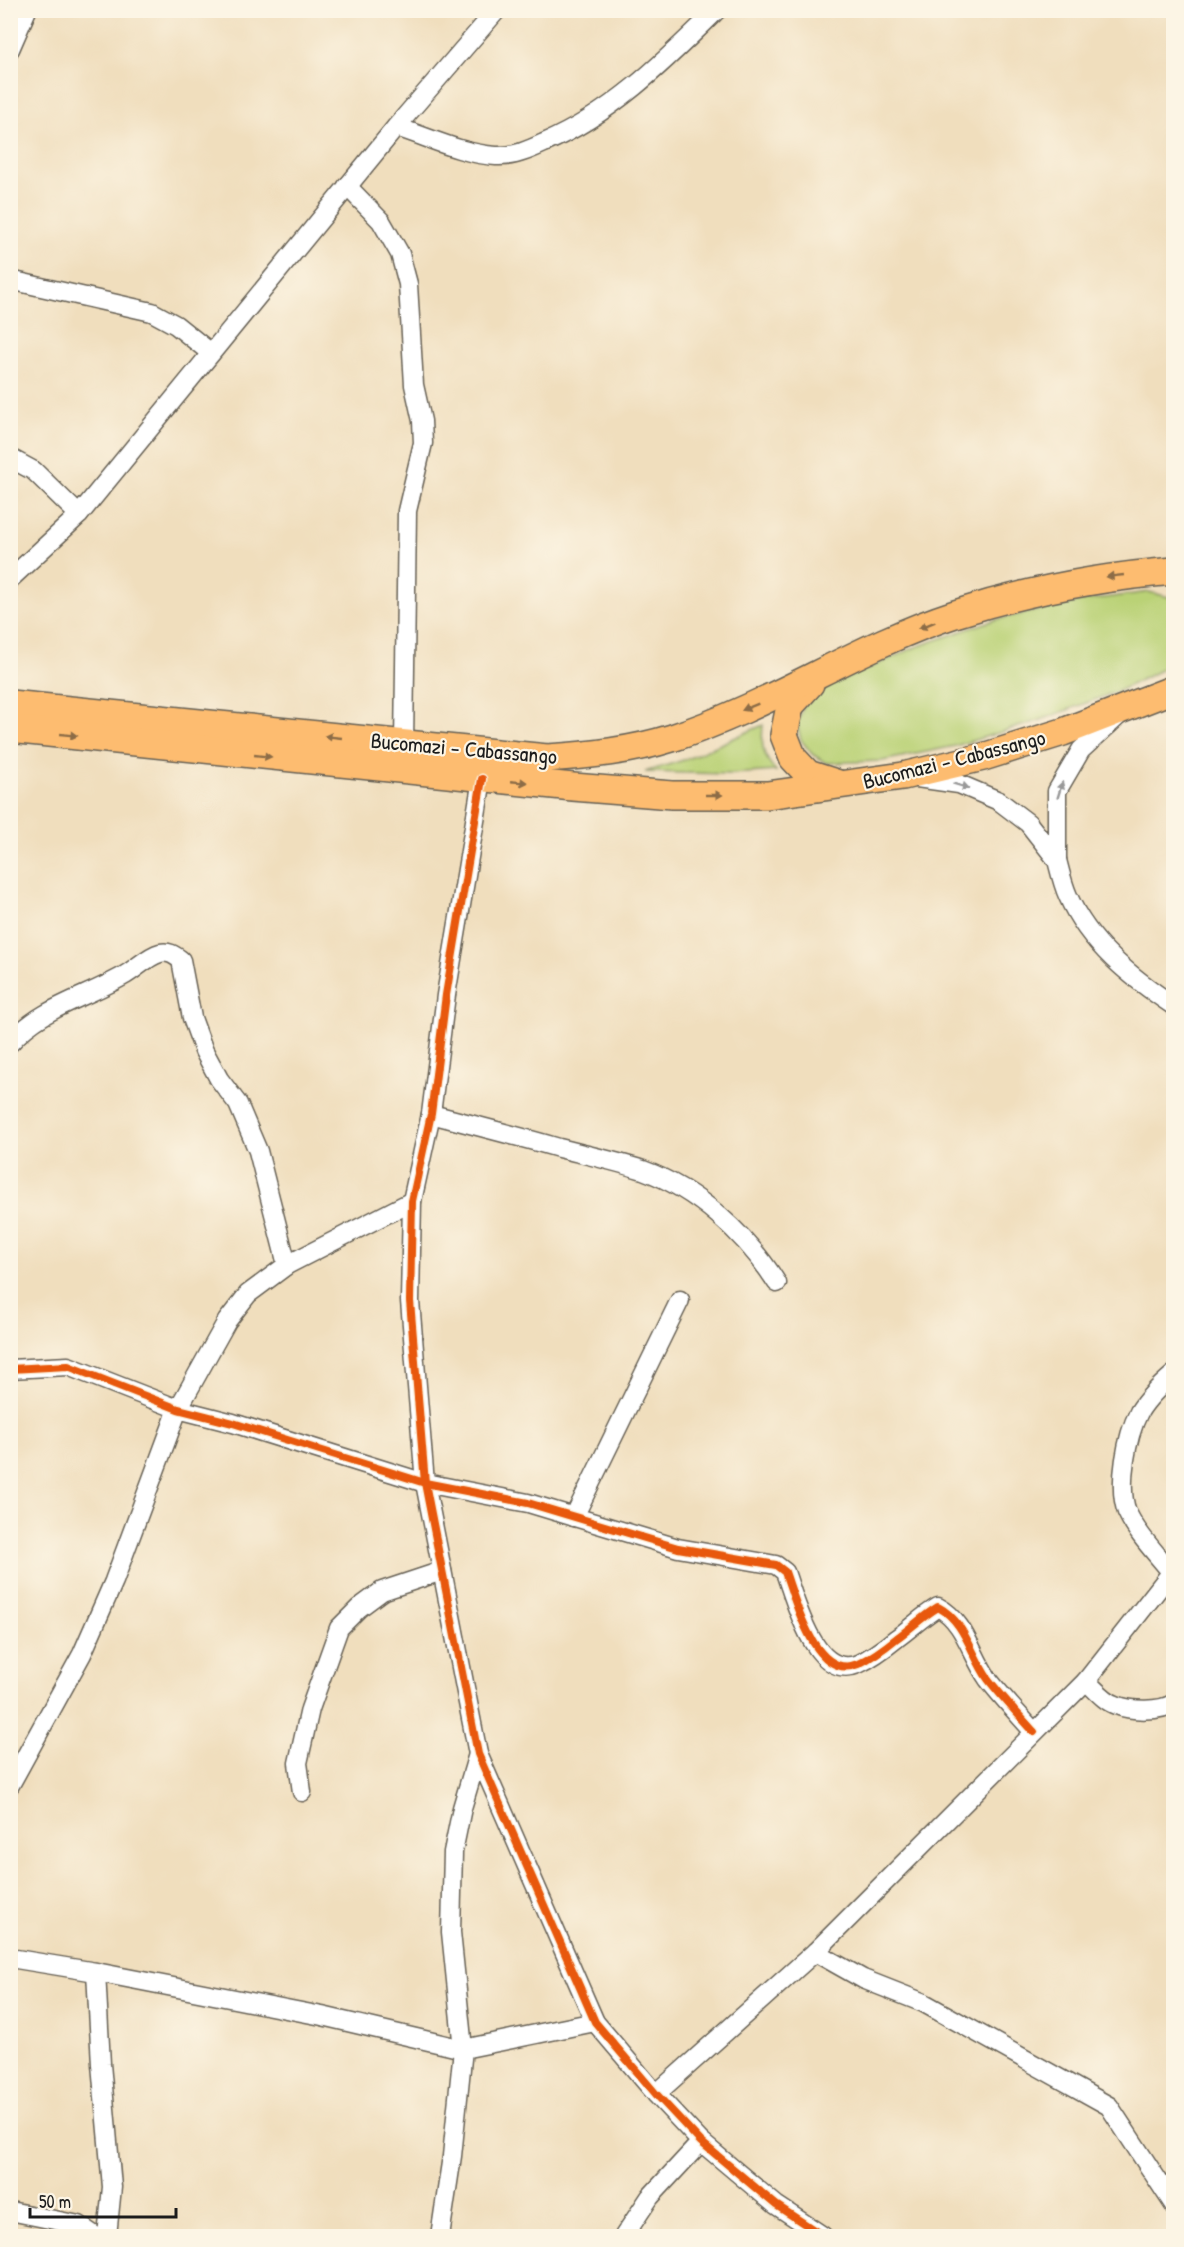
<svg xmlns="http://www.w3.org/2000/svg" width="1184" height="2247" font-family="'Patrick Hand',sans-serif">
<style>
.green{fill:#bad276;stroke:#6b7749;stroke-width:1.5}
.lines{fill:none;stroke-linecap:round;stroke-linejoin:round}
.street-casing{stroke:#666054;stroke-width:21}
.primary-casing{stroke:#666054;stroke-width:30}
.street{stroke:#fff;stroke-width:18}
.primary{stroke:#fdbc6f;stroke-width:27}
.cycleway-casing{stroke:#fcf5e5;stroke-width:11}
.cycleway{stroke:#e8590c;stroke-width:8}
.oneway{fill:#8c6c46}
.oneway2{fill:#999}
.labels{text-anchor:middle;stroke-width:4.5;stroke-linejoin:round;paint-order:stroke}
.street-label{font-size:22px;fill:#1c1c1c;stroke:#fcf5e5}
</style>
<rect width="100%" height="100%" fill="#fcf5e5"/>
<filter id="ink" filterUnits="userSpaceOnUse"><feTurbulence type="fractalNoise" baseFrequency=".0167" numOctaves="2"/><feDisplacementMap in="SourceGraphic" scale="12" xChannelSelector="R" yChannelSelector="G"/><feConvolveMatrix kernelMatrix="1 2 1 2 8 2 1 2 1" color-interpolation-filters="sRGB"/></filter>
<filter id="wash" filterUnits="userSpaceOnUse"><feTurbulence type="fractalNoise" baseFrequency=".008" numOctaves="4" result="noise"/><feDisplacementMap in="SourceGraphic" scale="24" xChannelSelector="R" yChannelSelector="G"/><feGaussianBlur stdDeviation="1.35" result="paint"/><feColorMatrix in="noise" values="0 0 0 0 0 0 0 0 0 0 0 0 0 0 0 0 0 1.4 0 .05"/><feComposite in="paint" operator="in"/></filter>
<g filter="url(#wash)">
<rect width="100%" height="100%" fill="#f0debd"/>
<!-- green -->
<g class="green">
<path d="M1149,592l24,6v66l-55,27 -80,30 -83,25 -73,15 -56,2 -14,-9 -11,-14 -4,-16 8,-21 24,-17 87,-39 78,-27 88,-19z"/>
<path d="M763,725c-2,21 -1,30 13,46l-45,3 -86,-2 42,-13z"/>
</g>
</g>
<g filter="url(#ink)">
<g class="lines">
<defs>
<g id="street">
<path d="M10,49l17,-39"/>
<path d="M396,127c32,10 66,27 100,29 17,1 33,-6 48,-13 68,-29 121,-82 173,-133"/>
<path d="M347,186l34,35 19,33 8,30 6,101 8,36 1,22 -16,68 -3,234"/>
<path d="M10,280l142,32 24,13 35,28"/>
<path d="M10,458l24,13 45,44"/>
<path d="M10,579l69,-64 317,-388 101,-117"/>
<path d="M917,778l42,6 40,17 29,22 29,37v-69l24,-41 37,-34"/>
<path d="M482,779l-36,216 -15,119 -19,87 -2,100 15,182 53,271 117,268 61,72 45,48 75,63 47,31"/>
<path d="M1057,860c3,12 6,25 11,36 21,48 64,82 106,110"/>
<path d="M10,1043c31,-36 76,-45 115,-68 11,-6 23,-19 35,-22 9,-2 14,2 21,7l11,58 12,33 15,28 19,25 20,47 29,114"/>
<path d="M431,1114c43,11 86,22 128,34 28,7 57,13 84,22 55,20 103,64 134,113"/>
<path d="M10,1369l58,-3 110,43 55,14 192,60 103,20 150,45 98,17 9,7c10,27 30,110 73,92 13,-6 28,-17 39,-26 14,-10 26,-22 41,-31 27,14 33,48 50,72 14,18 31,36 46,53"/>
<path d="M574,1517l106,-217"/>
<path d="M1171,1572c-15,-19 -34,-38 -44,-60 -10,-26 0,-77 12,-100 9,-15 22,-27 35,-38"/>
<path d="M1086,1681c8,7 19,21 30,24 15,6 44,7 58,-2"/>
<path d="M10,1785l72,-131 32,-73 64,-172 49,-88 21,-27 39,-29 125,-64"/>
<path d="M302,1792l-4,-29 12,-54 29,-81 20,-20 23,-17 60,-20"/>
<path d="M815,1952l48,27 61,24 185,103 65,99"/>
<path d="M10,1958l86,14 226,44 141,33 132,-27"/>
<path d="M96,1972l5,92 11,123 -5,49"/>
<path d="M656,2094l159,-142 271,-271 88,-112"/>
<path d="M10,2211l69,14 16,11"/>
<path d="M440,2236l12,-80 11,-107 -12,-117 2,-80 9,-44 16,-54"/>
<path d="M624,2236l26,-39 51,-55"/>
</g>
<g id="primary">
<path d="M810,684l-20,22 -6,29 9,23 15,16 31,10"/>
<path d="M10,704l537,54c43,-3 84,-7 125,-20 99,-32 185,-92 283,-124 71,-23 145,-37 219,-43"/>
<path d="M10,729l563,58 99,8h95l136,-19 80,-19 80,-25 111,-43"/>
</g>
</defs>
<!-- street casing -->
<use href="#street" class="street-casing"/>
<!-- primary casing -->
<use href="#primary" class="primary-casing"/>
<!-- street -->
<use href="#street" class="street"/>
<!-- primary -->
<use href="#primary" class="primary"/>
<defs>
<g id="cycleway">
<path d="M482,779l-36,216 -15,119 -19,87 -2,100 15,182 53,271 117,268 61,72 45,48 75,63 47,31"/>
<path d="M10,1369l58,-3 110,43 55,14 192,60 103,20 150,45 98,17 9,7c10,27 30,110 73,92 13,-6 28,-17 39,-26 14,-10 26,-22 41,-31 27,14 33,48 50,72 14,18 31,36 46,53"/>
</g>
</defs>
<!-- cycleway casing -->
<use href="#cycleway" class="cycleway-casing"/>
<!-- cycleway -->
<use href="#cycleway" class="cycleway"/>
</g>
<!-- one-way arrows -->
<defs><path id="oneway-solid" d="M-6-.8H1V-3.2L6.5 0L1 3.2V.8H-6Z" transform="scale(1.5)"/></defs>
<g class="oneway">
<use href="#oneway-solid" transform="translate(1115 576) rotate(174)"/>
<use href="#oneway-solid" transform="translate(927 625) rotate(158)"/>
<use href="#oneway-solid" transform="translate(750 707) rotate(158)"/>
<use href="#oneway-solid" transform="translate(69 735) rotate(6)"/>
<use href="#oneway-solid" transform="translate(333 737) rotate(-174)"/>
<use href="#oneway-solid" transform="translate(263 756) rotate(6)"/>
<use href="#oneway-solid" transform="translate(519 782) rotate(5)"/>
<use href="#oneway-solid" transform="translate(714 795)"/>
</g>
<g class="oneway2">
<use href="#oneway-solid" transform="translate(961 786) rotate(17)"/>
<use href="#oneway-solid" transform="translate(1060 790) rotate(-73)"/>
</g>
</g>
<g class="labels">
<!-- street labels -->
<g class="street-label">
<text transform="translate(464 748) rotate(5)" y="8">Bucomazi - Cabassango</text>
<text transform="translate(954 759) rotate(-14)" y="8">Bucomazi - Cabassango</text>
</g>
</g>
<!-- margin -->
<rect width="1184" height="2247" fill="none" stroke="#fcf5e5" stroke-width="36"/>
<!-- scale -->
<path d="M30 2208v9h146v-9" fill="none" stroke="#1c1c1c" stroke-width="3"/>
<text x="39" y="2208" font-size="18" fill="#1c1c1c" stroke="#fcf5e5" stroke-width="4.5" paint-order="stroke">50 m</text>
</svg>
